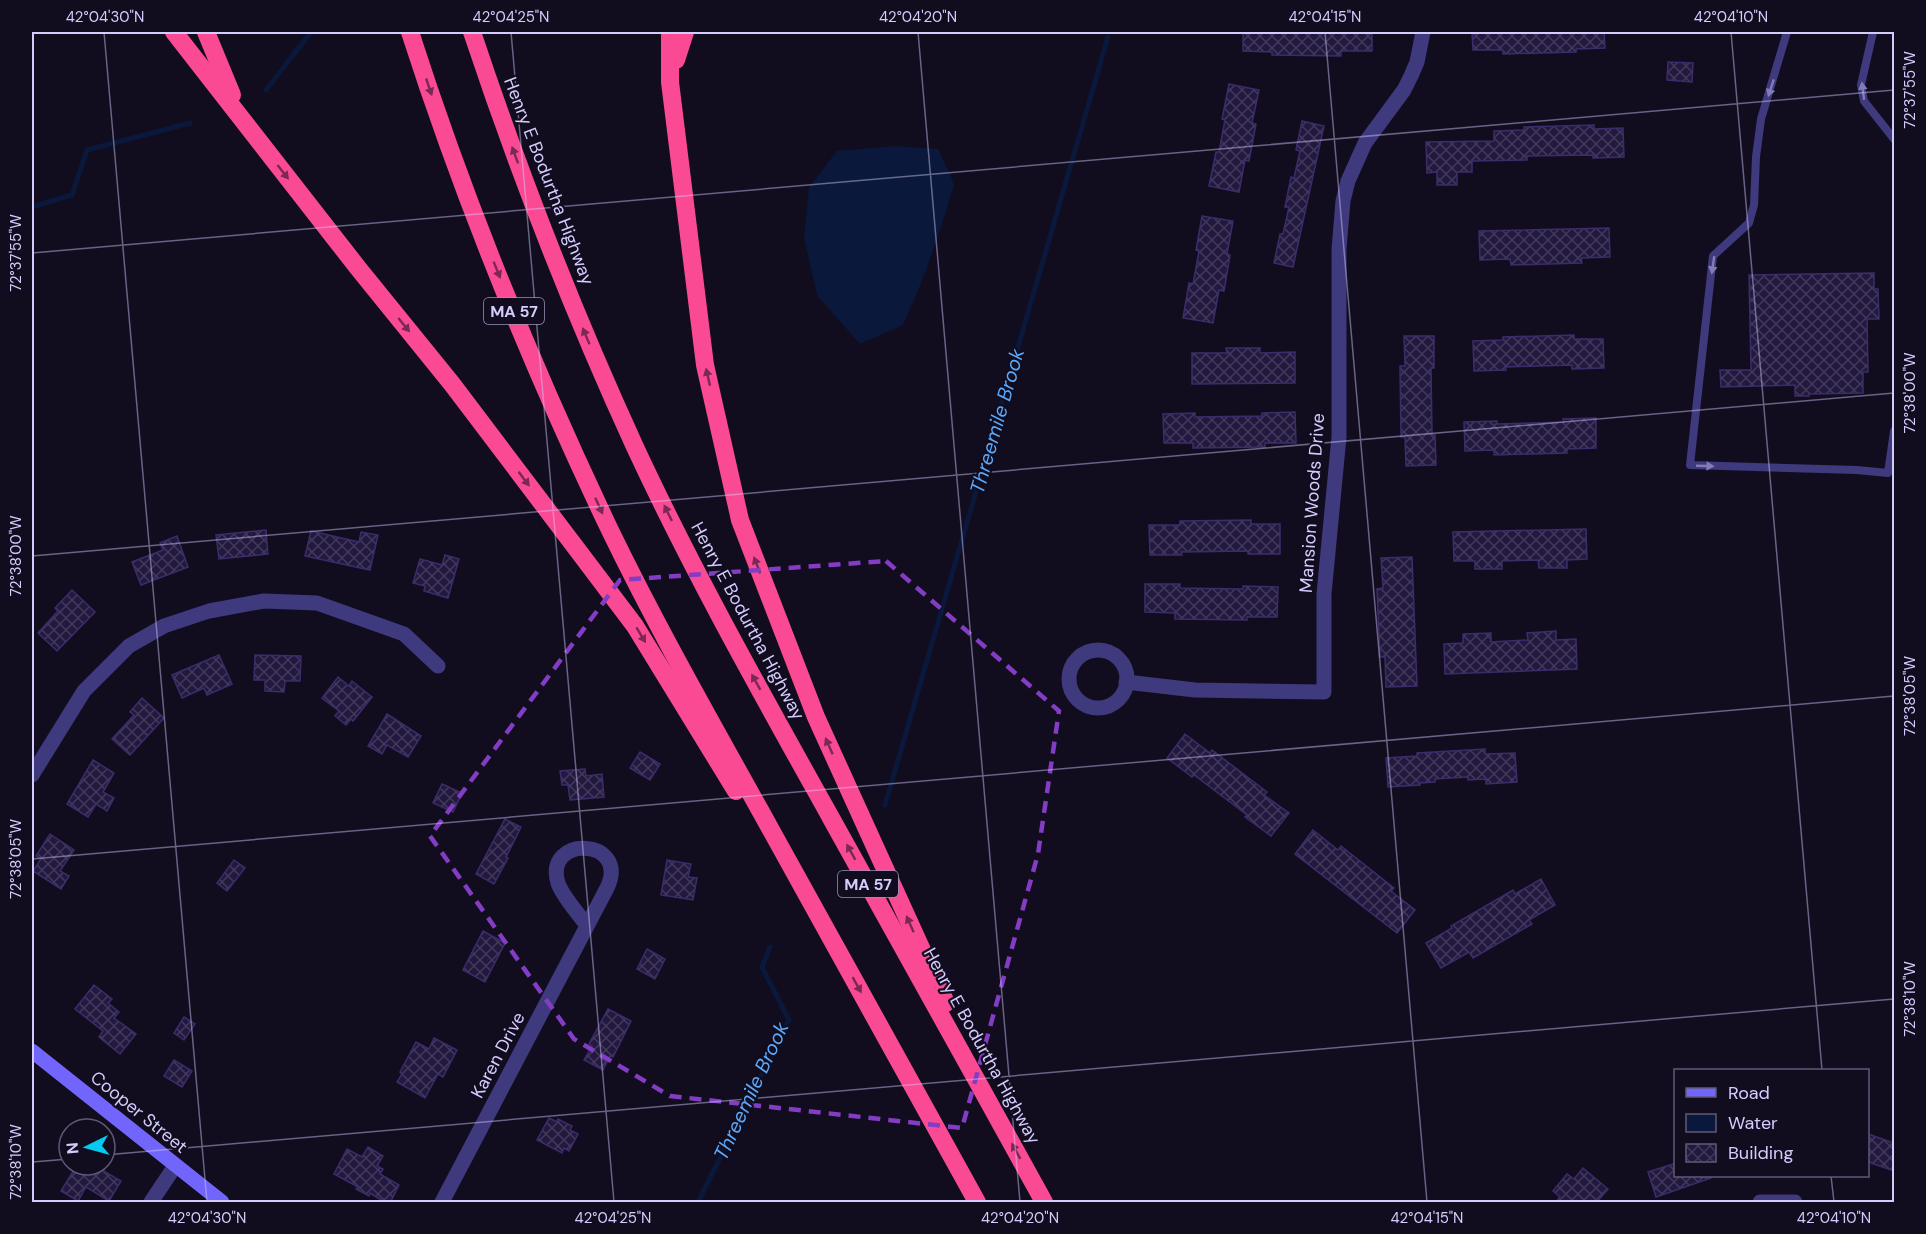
<svg xmlns="http://www.w3.org/2000/svg" width="1926" height="1234" font-family="'DM Sans',sans-serif">
<style>
.water{fill:#0a193b}
.lines{fill:none;stroke-linecap:round;stroke-linejoin:round}
.stream{stroke:#0a193b;stroke-width:5}
.building{fill:url(#building-cross-hatch);stroke:#3c2c6b;stroke-width:1.5}
.lane{stroke:#3f397d;stroke-width:8}
.street{stroke:#3f397d;stroke-width:15}
.secondary{stroke:#7265fc;stroke-width:15}
.highway{stroke:#fb4a94;stroke-width:18}
.oneway{fill:#7a2854}
.oneway2{fill:#827bb7}
.marked{fill:none;stroke:#843cc5;stroke-width:4.5;stroke-dasharray:12 8;stroke-linejoin:round}
.ticks{fill:none;stroke:#d5ccfe;stroke-width:1.5;stroke-opacity:0.45}
.labels{text-anchor:middle;stroke-width:4.5;stroke-linejoin:round;paint-order:stroke}
.shield{fill:#110d1f;stroke:#9a93bb;stroke-width:1.5}
.shield-label{font-size:16px;font-weight:bold;fill:#d5ccfe}
.street-label{font-size:18px;fill:#d5ccfe;stroke:#110d1f}
.water-label{font-size:20px;font-style:italic;fill:#5ca8fb;stroke:#110d1f}
.neatline{fill:none;stroke:#d5ccfe;stroke-width:2}
.ticks-label{font-size:15px;text-anchor:middle;fill:#d5ccfe}
</style>
<defs>
<pattern id="building-cross-hatch" width="8" height="8" patternUnits="userSpaceOnUse" patternTransform="scale(1.5)"><rect width="8" height="8" fill="#23193f"/><path d="M0 0l8 8M0 8l8-8" fill="none" stroke="#42395c"/></pattern>
</defs>
<rect width="100%" height="100%" fill="#110d1f"/>
<!-- water -->
<path class="water" d="M895,146l43,3 16,35c-14,49 -30,95 -51,141l-43,19 -43,-49 -13,-58 5,-49 28,-37z"/>
<g class="lines">
<!-- stream -->
<g class="stream">
<path d="M266,90l45,-58"/>
<path d="M32,207l40,-12 15,-45 103,-27"/>
<path d="M885,805l223,-768"/>
<path d="M698,1202l91,-182 -27,-53 8,-20"/>
</g>
</g>
<!-- building -->
<g class="building">
<path d="M1243,32h129v19h-31v5l-69,-1v-3l-29,-1z"/>
<path d="M1472,32h132l1,16 -29,1v3l-73,2v-4h-30z"/>
<path d="M1668,62l25,1 -1,19 -25,-2z"/>
<path d="M1229,84l30,6 -7,33 4,1 -7,37 -4,-1 -6,32 -30,-6 7,-34h3l6,-32 -3,-1z"/>
<path d="M1302,121l22,5 -31,141 -19,-4 6,-29h3l6,-27h-4l6,-30 3,1 6,-27 -4,-1z"/>
<path d="M1594,125v4l29,-1 1,29 -31,1v-3l-66,1v4l-55,1v11h-15v13h-20v-13l-10,1 -1,-31 68,-1v-10l30,-1v-3z"/>
<path d="M1202,216l31,5 -6,33 3,1 -6,36 -5,-1 -6,33 -30,-5 6,-35 4,1 6,-33 -3,-1z"/>
<path d="M1609,228l1,29 -29,1 1,5 -71,2 -1,-6 -30,1 -1,-29z"/>
<path d="M1874,273v16h4l1,30h-12l1,53h-5v21l-54,1v2h-14v-11l-74,2 -1,-17h31l-2,-95z"/>
<path d="M1574,335v4h29l1,29 -32,1v-4l-67,2 1,3 -32,1 -1,-30 30,-1v-3z"/>
<path d="M1404,336h30v32h-3l1,67h3l1,30 -30,1 -1,-29h-4l-1,-71h5z"/>
<path d="M1226,348h34v5l35,-1v31l-103,1v-31h35z"/>
<path d="M1295,412l1,31h-31v4l-72,1v-5h-29l-1,-29 32,-1v4l67,-1v-3z"/>
<path d="M1596,418v30l-29,1v4l-73,2v-5l-29,1 -1,-29 33,-1v3l67,-2 -1,-3z"/>
<path d="M1251,520v4h29v30h-32v-3l-67,1 1,3h-32l-1,-30h31v-4z"/>
<path d="M1586,529l1,30 -20,1v8h-28l-1,-8 -36,1v8h-27v-8h-21l-1,-29z"/>
<path d="M266,530l2,24 -49,5 -3,-24z"/>
<path d="M311,531l48,11 2,-10 17,3 -8,35 -65,-14z"/>
<path d="M177,536l11,31 -47,18 -9,-23 31,-12 -3,-7z"/>
<path d="M445,555l14,4 -11,39 -24,-7 1,-5 -12,-3 7,-24 22,6z"/>
<path d="M1412,557l5,129 -31,1 -1,-30h-5l-3,-68 6,-1 -2,-30z"/>
<path d="M1145,584h35v4l63,1v-3l35,1 -1,30h-30v3l-72,-1v-6l-30,-1z"/>
<path d="M72,590l23,22 -38,39 -19,-18 20,-22 -3,-3z"/>
<path d="M1556,631v9l20,-1 1,30 -132,5 -1,-30 19,-1v-9l28,-1v9l37,-2 -1,-7z"/>
<path d="M219,655l13,29 -25,11 -3,-7 -22,10 -10,-23z"/>
<path d="M255,655l46,1 -1,25h-15l-1,11 -19,-1v-11h-11z"/>
<path d="M338,677l11,9 3,-5 20,16 -19,24 -2,-2 -5,6 -11,-9 4,-5 -17,-13z"/>
<path d="M142,698l22,20 -34,37 -18,-16 22,-24 -4,-3z"/>
<path d="M387,714l34,22 -13,21 -21,-12 -5,9 -14,-8z"/>
<path d="M1185,734l25,19 2,-3 55,42 -3,3 25,18 -18,23 -26,-19 2,-2 -53,-40 -2,2 -25,-19z"/>
<path d="M1485,749v5l30,-1 2,29 -31,2v-5l-18,1v-3l-33,2v3l-16,1 1,2 -32,2 -2,-29 31,-2v-3z"/>
<path d="M640,752l20,12 -10,16 -20,-12z"/>
<path d="M93,760l21,13 -11,19 11,6 -7,13 -11,-7 -8,13 -21,-13z"/>
<path d="M585,769l1,7 16,-2 2,23 -34,3 -2,-15h-6l-2,-14z"/>
<path d="M442,784l20,9 -9,19 -20,-9z"/>
<path d="M505,819l16,8 -15,30 2,1 -14,26 -18,-10z"/>
<path d="M1313,830l25,20 3,-4 53,42 -3,3 24,19 -18,23 -102,-79z"/>
<path d="M50,834l24,16 -14,21 9,5 -8,13 -28,-18 8,-12 -5,-3z"/>
<path d="M234,860l11,8 -18,23 -10,-8z"/>
<path d="M667,860l24,4 -3,13 9,1 -4,22 -32,-5z"/>
<path d="M1541,879l14,26 -26,15 3,4 -59,34 -4,-6 -28,16 -15,-25 26,-15 -1,-2 62,-36 2,4z"/>
<path d="M483,931l22,12 -20,39 -22,-12z"/>
<path d="M647,949l18,10 -10,20 -18,-10z"/>
<path d="M94,985l18,14 -4,4 11,9 -5,6 22,16 -16,20 -21,-17 4,-6 -28,-22z"/>
<path d="M608,1009l23,12 -18,36 -3,-1 -7,14 -19,-10 8,-14 -3,-2z"/>
<path d="M184,1017l11,7 -11,16 -10,-7z"/>
<path d="M434,1038l23,12 -14,27 -5,-3 -13,24 -28,-16 5,-8 -2,-2 16,-30 13,7z"/>
<path d="M174,1060l18,11 -10,16 -18,-11z"/>
<path d="M549,1118l8,4 1,-3 14,7 -2,4 8,4 -9,17 -5,-3 -2,5 -25,-13z"/>
<path d="M1868,1134l26,9v28l-26,-9z"/>
<path d="M368,1147l15,9 -6,10 6,3 -3,5 19,11 -9,18h-4l-16,-10 -1,3 -13,-7 2,-2 -24,-13 13,-25 15,8z"/>
<path d="M1676,1163v13h35v2l-55,19 -8,-25z"/>
<path d="M77,1165l17,9 3,-7 24,14 -12,20 -23,-14 -8,14 -17,-10z"/>
<path d="M1583,1168l25,21 -12,14h-41l5,-6 -7,-6 14,-17 7,5z"/>
</g>
<g class="lines">
<!-- lane -->
<g class="lane">
<path d="M1787,32l-26,87 -5,38 -2,48 -5,18 -36,33 -23,209 167,5 31,3 6,-42"/>
<path d="M1873,32l-12,53 3,16 30,38"/>
</g>
<!-- street -->
<g class="street">
<circle cx="1098" cy="679" r="29"/>
<path d="M1126,682l69,8 129,2v-98l15,-157v-188l4,-48 5,-20 17,-38 39,-53 7,-14 6,-14 6,-30"/>
<path d="M32,775l52,-84 45,-45 35,-20 45,-15 55,-10 53,2 87,31 34,32"/>
<path d="M151,1202l24,-36"/>
<path d="M442,1202l165,-314c24,-50 -64,-54 -49,-5 4,13 21,31 29,43"/>
<path d="M1760,1202h35"/>
</g>
<!-- secondary -->
<path class="secondary" d="M32,1051l190,151"/>
<!-- highway -->
<g class="highway">
<path d="M174,32l184,236 94,116 183,242 101,165"/>
<path d="M206,32l26,63"/>
<path d="M410,32c54,168 121,332 197,492 50,104 108,205 164,306 69,124 138,248 206,372"/>
<path d="M472,32c47,141 101,280 163,415 59,127 128,249 196,371 72,128 142,256 213,384"/>
<path d="M670,32v50l35,283 35,155 76,197 130,286"/>
<path d="M676,60l9,-28"/>
</g>
</g>
<!-- one-way arrows -->
<defs><path id="oneway-solid" d="M-6-.8H1V-3.2L6.5 0L1 3.2V.8H-6Z" transform="scale(1.5)"/></defs>
<g class="oneway">
<use href="#oneway-solid" transform="translate(429 87) rotate(71)"/>
<use href="#oneway-solid" transform="translate(515 155) rotate(-110)"/>
<use href="#oneway-solid" transform="translate(283 172) rotate(52)"/>
<use href="#oneway-solid" transform="translate(497 270) rotate(68)"/>
<use href="#oneway-solid" transform="translate(404 325) rotate(51)"/>
<use href="#oneway-solid" transform="translate(586 336) rotate(-113)"/>
<use href="#oneway-solid" transform="translate(708 377) rotate(-103)"/>
<use href="#oneway-solid" transform="translate(524 479) rotate(53)"/>
<use href="#oneway-solid" transform="translate(599 506) rotate(65)"/>
<use href="#oneway-solid" transform="translate(668 513) rotate(-116)"/>
<use href="#oneway-solid" transform="translate(757 565) rotate(-111)"/>
<use href="#oneway-solid" transform="translate(641 635) rotate(59)"/>
<use href="#oneway-solid" transform="translate(756 682) rotate(-119)"/>
<use href="#oneway-solid" transform="translate(829 746) rotate(-114)"/>
<use href="#oneway-solid" transform="translate(851 852) rotate(-119)"/>
<use href="#oneway-solid" transform="translate(910 924) rotate(-114)"/>
<use href="#oneway-solid" transform="translate(857 985) rotate(61)"/>
<use href="#oneway-solid" transform="translate(1016 1151) rotate(-119)"/>
</g>
<g class="oneway2">
<use href="#oneway-solid" transform="translate(1771 88) rotate(108)"/>
<use href="#oneway-solid" transform="translate(1863 91) rotate(-97)"/>
<use href="#oneway-solid" transform="translate(1713 265) rotate(98)"/>
<use href="#oneway-solid" transform="translate(1705 466) rotate(2)"/>
</g>
<!-- marked area -->
<path class="marked" d="M886,561l173,150 -21,143 -76,274 -292,-32 -96,-57 -144,-203 190,-256z"/>
<!-- ticks -->
<path class="ticks" d="M104,32l103,1170M511,32l103,1170M918,32l102,1170M1325,32l102,1170M1731,32l91,1038M32,253l1862,-163M32,556l1862,-163M32,859l1862,-163M105,1155l1789,-156M32,1162l37,-3M1831,1176l3,26"/>
<g class="labels">
<!-- shield labels -->
<g class="shield">
<rect x="484" y="298" width="60" height="26" rx="4.5"/>
<rect x="838" y="871" width="60" height="26" rx="4.5"/>
</g>
<g class="shield-label">
<text x="514" y="317">MA 57</text>
<text x="868" y="890">MA 57</text>
</g>
<!-- street labels -->
<g class="street-label">
<text transform="translate(549 181) rotate(69)" y="6">Henry E Bodurtha Highway</text>
<text transform="translate(1312 503) rotate(-86)" y="6">Mansion Woods Drive</text>
<text transform="translate(748 621) rotate(62)" y="6">Henry E Bodurtha Highway</text>
<text transform="translate(982 1046) rotate(61)" y="6">Henry E Bodurtha Highway</text>
<text transform="translate(498 1055) rotate(-62)" y="6">Karen Drive</text>
<text transform="translate(139 1112) rotate(39)" y="6">Cooper Street</text>
</g>
<!-- water labels -->
<g class="water-label">
<text transform="translate(997 421) rotate(-74)" y="7">Threemile Brook</text>
<text transform="translate(751 1091) rotate(-65)" y="7">Threemile Brook</text>
</g>
</g>
<!-- border -->
<rect width="1926" height="1234" fill="none" stroke="#110d1f" stroke-width="66"/>
<!-- legend -->
<rect x="1674" y="1069" width="195" height="108" fill="#110d1f" stroke="#5f5978" stroke-width="1.5"/>
<rect x="1686" y="1088" width="30" height="9" fill="#7265fc" stroke="#5f5978" stroke-width="1.5"/>
<text x="1728" y="1099" font-size="18" fill="#d5ccfe">Road</text>
<rect x="1686" y="1114" width="30" height="18" fill="#0a193b" stroke="#5f5978" stroke-width="1.5"/>
<text x="1728" y="1129" font-size="18" fill="#d5ccfe">Water</text>
<rect x="1686" y="1144" width="30" height="18" fill="url(#building-cross-hatch)" stroke="#5f5978" stroke-width="1.5"/>
<text x="1728" y="1159" font-size="18" fill="#d5ccfe">Building</text>
<!-- north arrow -->
<g transform="translate(87 1147) rotate(265)"><circle r="28" fill="#110d1f" stroke="#5f5978" stroke-width="1.5"/>
<path d="M0-4.5L10 22L0 15L-10 22Z" fill="#05caf0"/>
<text y="-9" font-size="16" font-weight="bold" text-anchor="middle" fill="#d5ccfe">N</text>
</g>
<rect x="33" y="33" width="1860" height="1168" class="neatline"/>
<g class="ticks-label">
<text x="105" y="22">42°04'30"N</text>
<text x="511" y="22">42°04'25"N</text>
<text x="918" y="22">42°04'20"N</text>
<text x="1325" y="22">42°04'15"N</text>
<text x="1731" y="22">42°04'10"N</text>
<text transform="translate(1910 90) rotate(-90)" y="5">72°37'55"W</text>
<text transform="translate(16 253) rotate(-90)" y="5">72°37'55"W</text>
<text transform="translate(1910 393) rotate(-90)" y="5">72°38'00"W</text>
<text transform="translate(16 556) rotate(-90)" y="5">72°38'00"W</text>
<text transform="translate(1910 696) rotate(-90)" y="5">72°38'05"W</text>
<text transform="translate(16 859) rotate(-90)" y="5">72°38'05"W</text>
<text transform="translate(1910 999) rotate(-90)" y="5">72°38'10"W</text>
<text transform="translate(16 1162) rotate(-90)" y="5">72°38'10"W</text>
<text x="207" y="1223">42°04'30"N</text>
<text x="613" y="1223">42°04'25"N</text>
<text x="1020" y="1223">42°04'20"N</text>
<text x="1427" y="1223">42°04'15"N</text>
<text x="1834" y="1223">42°04'10"N</text>
</g>
</svg>
